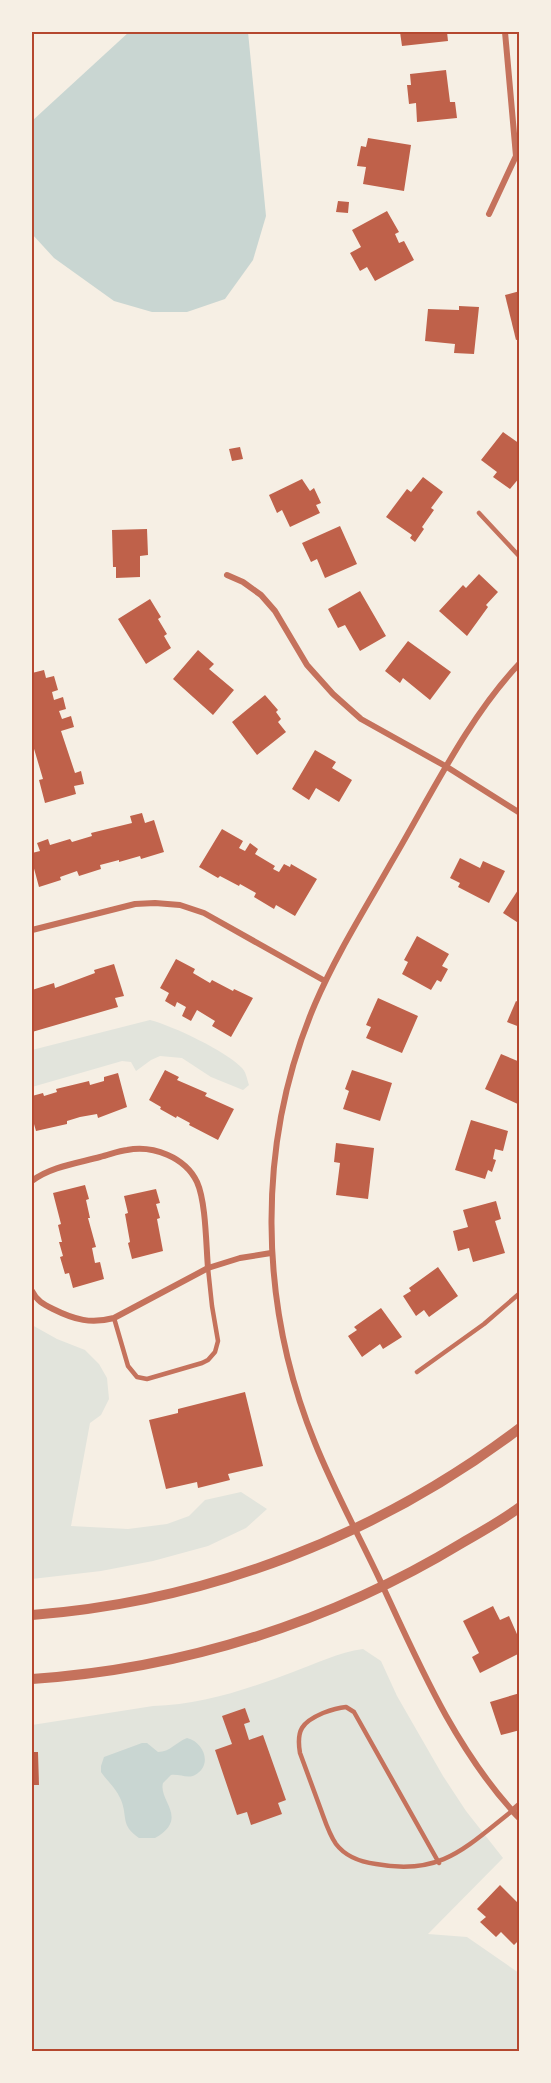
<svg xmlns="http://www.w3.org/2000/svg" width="551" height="2083" font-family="'Zilla Slab',serif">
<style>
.green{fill:#e2e4dc}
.water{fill:#c9d6d2}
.building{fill:#bf614a}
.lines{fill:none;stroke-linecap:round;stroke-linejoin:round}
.service{stroke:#c5725c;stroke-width:4.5}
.minor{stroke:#c5725c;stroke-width:6}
.tertiary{stroke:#c5725c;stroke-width:10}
.neatline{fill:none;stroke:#b5482f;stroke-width:2}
</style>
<rect width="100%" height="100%" fill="#f6efe4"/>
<!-- green -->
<g class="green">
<path d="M150,1020c23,6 76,31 92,48 4,4 5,11 7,17l-6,5 -32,-13 -29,-19 -22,-2 -9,4 -15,11 -5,-9 -9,-1 -90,26v-37z"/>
<path d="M32,1325l25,14 28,11 14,14 8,14 2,21 -8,16 -11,8 -19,103 57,3 39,-5 22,-8 16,-16 36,-8 26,17 -21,19 -38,18 -55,15 -52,10 -69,8z"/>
<path d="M363,1649l18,12 16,35 46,80 23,35 37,47 -75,76 39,3 52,36v78l-487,1v-327l121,-19c48,-1 95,-17 140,-34 22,-8 46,-20 70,-23z"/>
</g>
<!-- water -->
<g class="water">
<path d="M129,32h119l18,184 -13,44 -28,39 -38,13h-35l-38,-11 -60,-43 -22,-24v-113z"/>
<path d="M187,1738c17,4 26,27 8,37 -7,4 -15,-1 -24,0l-8,8c-5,18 27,35 -8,55h-16c-19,-13 -11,-21 -18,-38 -5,-12 -13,-18 -20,-28v-6l3,-9 38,-14h5l11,9c12,0 18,-10 29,-14z"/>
</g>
<!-- building -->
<g class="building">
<path d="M400,32h47l1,9 -46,5z"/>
<path d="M446,70l4,32h5l2,16 -40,4 -1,-19 -7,1 -2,-19h4l-1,-11z"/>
<path d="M368,138l43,7 -7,46 -41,-7 3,-17 -9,-1 4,-20 5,1z"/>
<path d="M338,201l11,1 -1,11 -12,-1z"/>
<path d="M387,211l12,21 -4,2 4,9 5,-2 10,19 -39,21 -8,-14 -7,4 -10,-18 11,-6 -9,-17z"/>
<path d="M520,291v48l-4,1 -11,-45z"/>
<path d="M459,306l20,1 -5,47 -20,-1 1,-9 -30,-3 3,-32 31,1z"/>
<path d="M503,432l17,12v33l-10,12 -17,-12 4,-5 -16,-12z"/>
<path d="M240,447l3,12 -11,2 -3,-12z"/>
<path d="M423,477l20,15 -12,16 3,2 -12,17 2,2 -9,13 -5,-4 2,-3 -26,-18 21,-28 4,3z"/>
<path d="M302,479l8,12 4,-3 7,15 -5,2 4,8 -30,14 -8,-17 -5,3 -8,-18z"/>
<path d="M340,526l17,38 -32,14 -8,-19 -6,3 -9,-19z"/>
<path d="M147,529l1,26 -8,1v21l-24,1v-11h-3l-1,-37z"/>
<path d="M479,574l19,18 -12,13 2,2 -21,29 -28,-25 24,-26 3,3z"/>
<path d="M360,591l26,45 -26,15 -15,-26 -7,3 -10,-19z"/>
<path d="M150,599l11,18 -3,2 9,15 -3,2 7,12 -25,16 -28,-45z"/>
<path d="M408,641l43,31 -21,28 -27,-22 -3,5 -15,-12z"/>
<path d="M198,650l16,14 -5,5 25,21 -21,25 -40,-36z"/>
<path d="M44,670l2,8 8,-2 4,14 -6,2 2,8 9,-3 3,12 -7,2 3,8 9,-3 3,11 -13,4 14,42 6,-2 3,13 -10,2 2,8 -31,9 -6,-23 4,-1 -11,-37v-69z"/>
<path d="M265,695l13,15 -2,2 5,7 -3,3 8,10 -29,23 -25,-33z"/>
<path d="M315,750l21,12 -4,6 20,12 -13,22 -23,-14 -7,12 -17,-11z"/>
<path d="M142,813l3,10 9,-3 10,32 -23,7 -1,-3 -21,6v-2l-19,5 1,4 -22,7 -2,-5 -17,6 1,3 -22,7 -7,-26v-8l8,-2 -3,-8 11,-4 2,6 20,-6 2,3 20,-6 -1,-3 41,-10 -2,-7z"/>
<path d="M222,829l21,12 -4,7 6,3 5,-8 8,6 -3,5 20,12 -2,3 6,3 5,-8 6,3 1,-3 26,15 -22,37 -19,-11 -2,4 -20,-12 2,-4 -16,-9 -1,2 -19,-10 -2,2 -19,-11z"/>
<path d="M460,858l20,10 3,-7 22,10 -16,32 -31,-16 2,-4 -10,-5z"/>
<path d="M520,887v37l-17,-11z"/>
<path d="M417,936l32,18 -7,12 6,3 -7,13 -4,-2 -6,10 -29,-16 6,-12 -4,-2z"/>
<path d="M176,959l19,10 -2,4 17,10 2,-3 21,11 1,-2 19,9 -22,39 -19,-11 3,-5 -18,-11 -6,11 -9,-5 4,-9 -9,-5 -2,5 -10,-6 4,-8 -9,-5z"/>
<path d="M114,964l10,32 -9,2 3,9 -86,25v-42l22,-7 1,5 40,-15 -1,-3z"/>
<path d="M378,998l40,18 -16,37 -36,-15 5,-11 -5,-2z"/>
<path d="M516,1001l4,2v24l-13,-5z"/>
<path d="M501,1054l19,8v43l-35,-16z"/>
<path d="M165,1070l14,7 -2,3 30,13 -2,3 29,13 -16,31 -29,-15 1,-2 -13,-7 -1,2 -16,-9 1,-2 -12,-7z"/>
<path d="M352,1070l40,13 -12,38 -37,-12 6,-18 -4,-2z"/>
<path d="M118,1073l9,34 -29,11 -1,-4 -17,3 -13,4v3l-31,7 -4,-14v-21l11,-3 1,3 13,-4 -1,-3 33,-8 1,4 14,-4v-4z"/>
<path d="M471,1120l37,11 -5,20 -8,-2 -2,10 3,1 -4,12 -4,-2 -3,9 -30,-9z"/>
<path d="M336,1143l38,5 -6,51 -32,-4 4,-32 -6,-1z"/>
<path d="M85,1185l4,14 -3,1 4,18h-2l8,29 -4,1 3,15 5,-1 4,17 -31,9 -4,-15 -4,1 -5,-17 3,-1 -4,-14h3l-4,-17 3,-1 -8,-31z"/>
<path d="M156,1189l4,14 -4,1 4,14 -3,1 6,32 -31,8 -4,-16 2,-1 -5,-28 3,-1 -4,-17z"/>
<path d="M496,1201l5,18 -6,2 10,32 -32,9 -4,-14 -11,3 -5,-20 15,-4 -5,-17z"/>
<path d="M438,1267l20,29 -29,21 -5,-7 -8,6 -13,-20 8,-5 -2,-3z"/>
<path d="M381,1308l21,29 -19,12 -3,-5 -18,13 -14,-21 9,-6 -3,-3z"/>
<path d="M245,1392l18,74 -35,8 2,6 -32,8 -1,-6 -31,7 -17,-69 29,-7v-4z"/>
<path d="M493,1606l7,14 9,-4 11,25v12l-40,20 -8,-16 7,-4 -16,-32z"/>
<path d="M520,1693v37l-19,5 -11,-33z"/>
<path d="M245,1708l5,14 -6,2 5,16 14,-5 23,65 -8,3 4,11 -31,11 -4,-13 -10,3 -22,-65 17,-6 -10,-28z"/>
<path d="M32,1752h6l1,33h-7z"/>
<path d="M500,1885l20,20v34l-6,6 -13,-13 -5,5 -16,-15 6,-5 -9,-8z"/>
</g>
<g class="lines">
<!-- service -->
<g class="service">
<path d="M479,513l41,44"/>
<path d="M114,1318l14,48 9,11 10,2 55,-16 6,-3 7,-8 3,-11 -6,-35 -4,-38"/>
<path d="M417,1372l67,-48 36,-31"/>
<path d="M439,1863l-85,-151 -8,-5c-9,1 -15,3 -23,6 -21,9 -27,17 -23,40 7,19 14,38 21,57 4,11 8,24 15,34 9,12 25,18 40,20 65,12 89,-16 136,-53"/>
</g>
<!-- minor -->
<g class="minor">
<path d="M489,214l27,-58 -11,-124"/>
<path d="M227,575l16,7 18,13 14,16 32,54 26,29 28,25 86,48 73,46"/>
<path d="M520,663c-52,54 -91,136 -129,200 -26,46 -55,92 -76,141 -59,139 -57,299 0,439 18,45 42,89 63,133 39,84 77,175 142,243"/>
<path d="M32,930l103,-26 20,-1 25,2 24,8 121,68"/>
<path d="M32,1181c18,-14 46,-18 68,-24 9,-2 18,-6 27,-7 26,-5 58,7 70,32 9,20 9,63 11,86"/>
<path d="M32,1291c5,10 11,13 21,18 22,11 38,15 61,9l94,-50 32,-10 31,-5"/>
<path d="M512,1811l8,-7"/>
</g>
<!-- tertiary -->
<g class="tertiary">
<path d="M32,1615c176,-13 347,-80 488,-187"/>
<path d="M32,1679c151,-10 300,-57 430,-136 19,-11 39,-22 58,-36"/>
</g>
</g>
<!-- border -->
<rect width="551" height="2083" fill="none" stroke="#f6efe4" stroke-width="66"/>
<rect x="33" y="33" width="485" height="2017" class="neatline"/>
</svg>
